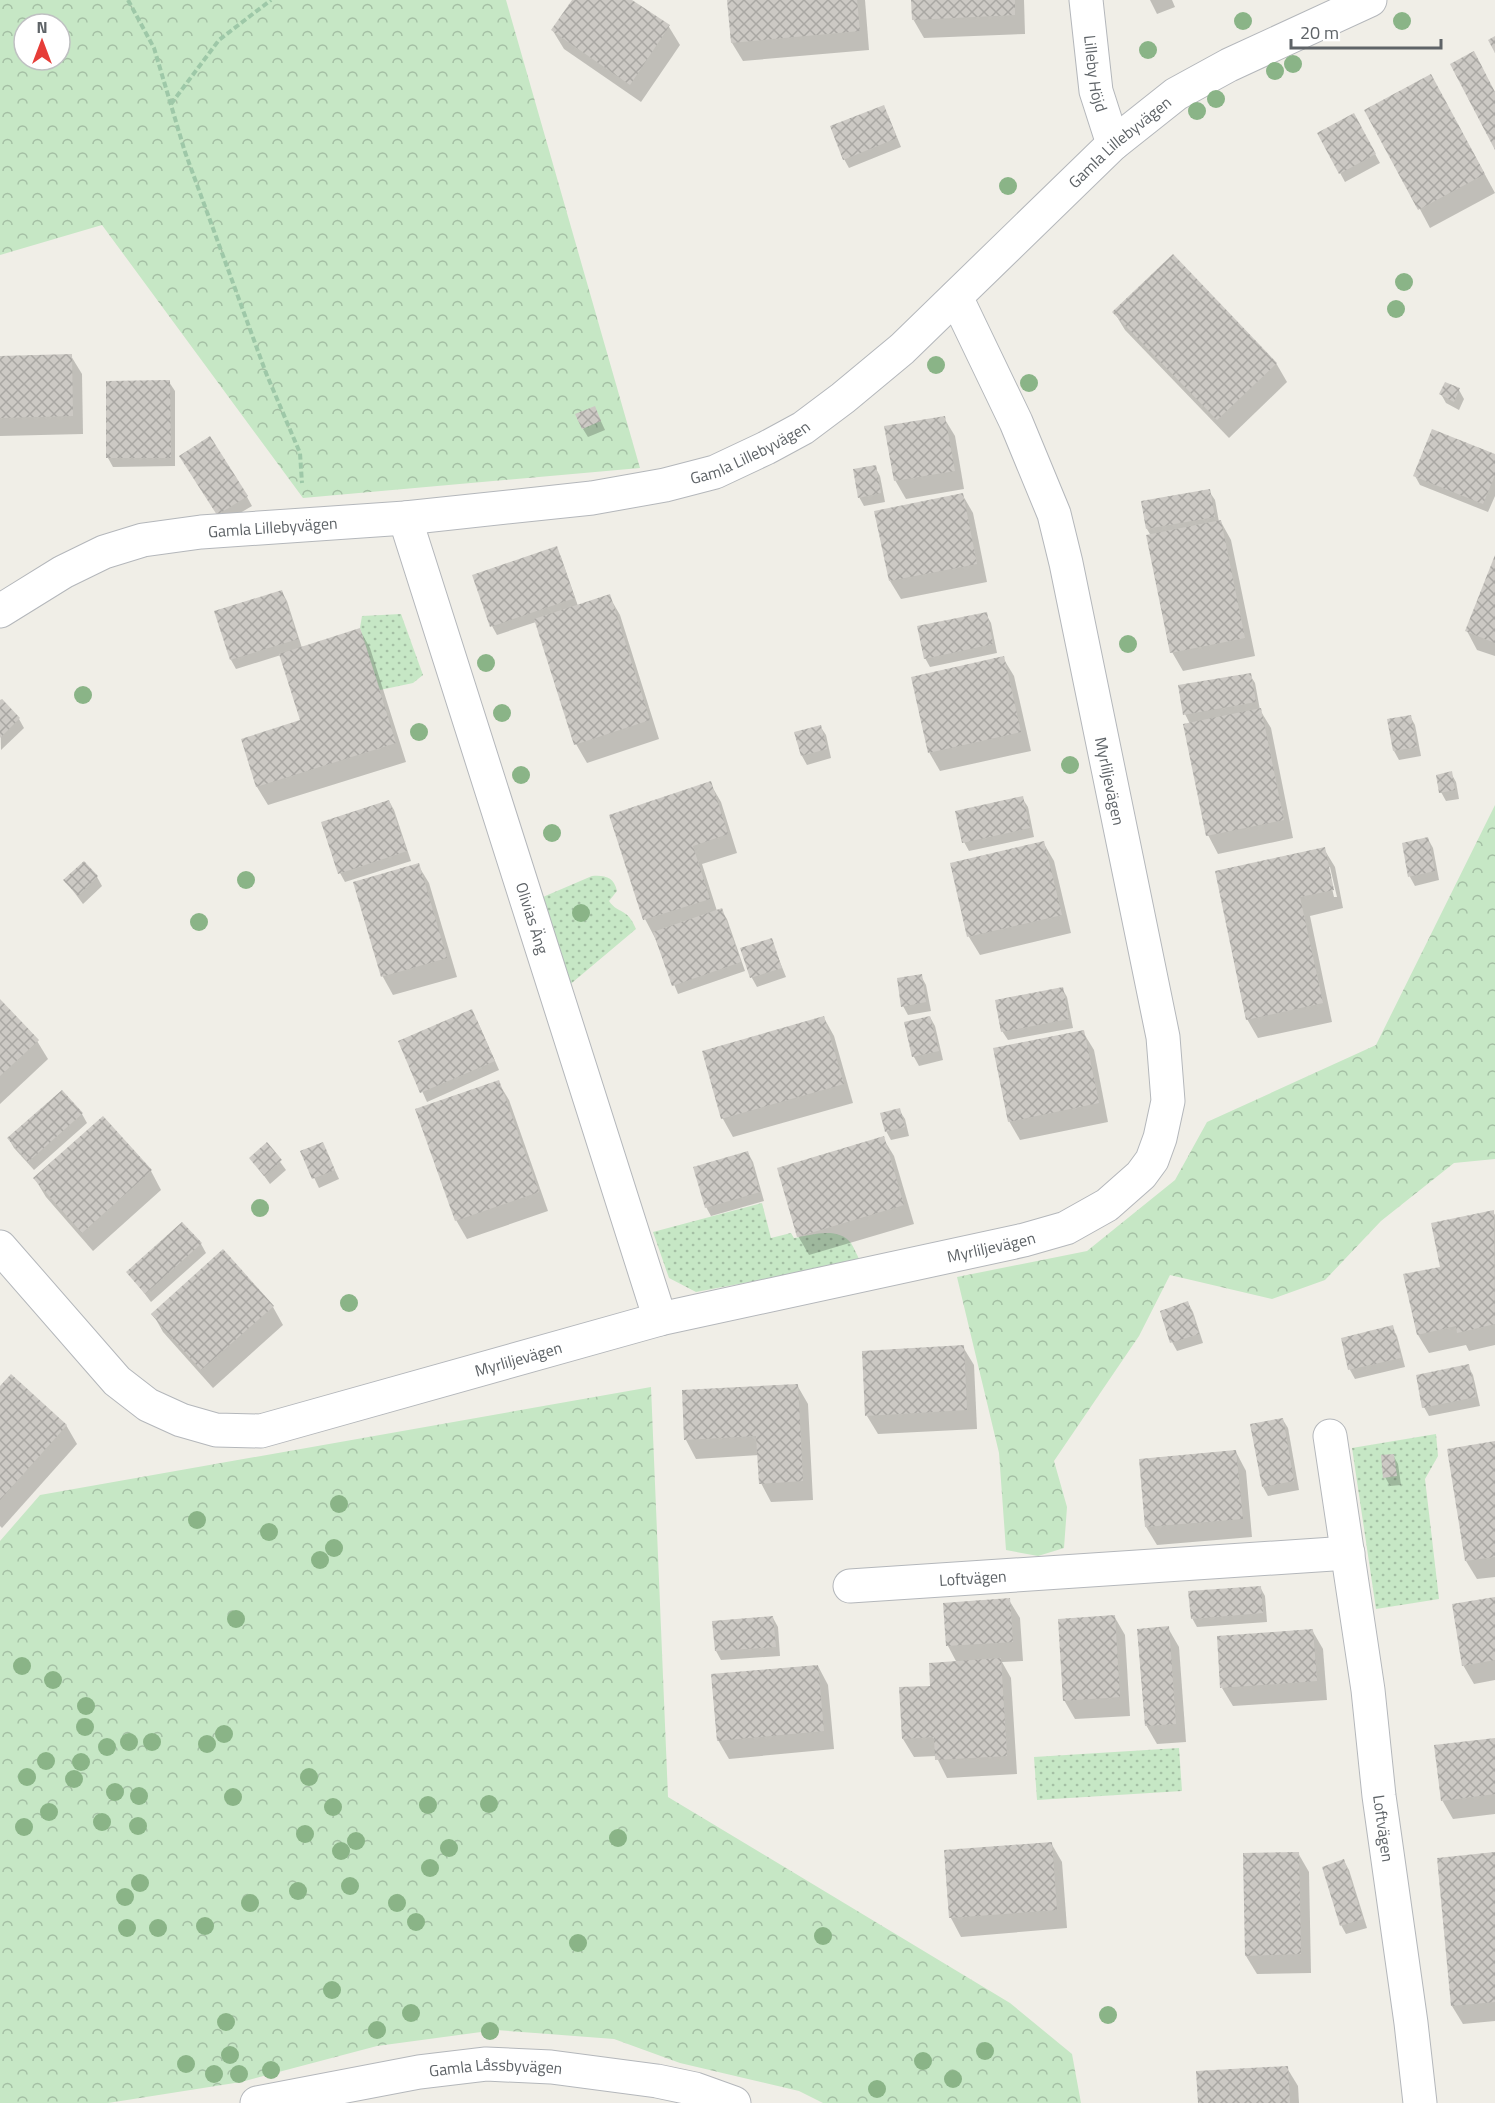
<svg xmlns="http://www.w3.org/2000/svg" width="1495" height="2103" font-family="'Titillium Web',sans-serif">
<style>
.grass{fill:url(#grass-dots)}
.forest{fill:url(#forest-crowns);fill-rule:evenodd}
.shadow{fill:#0003;fill-rule:evenodd}
.building{fill:url(#building-cross-hatch)}
.lines{fill:none;stroke-linecap:round;stroke-linejoin:round}
.street-casing{stroke:#b4b7bb;stroke-width:35}
.path{stroke:#9ec8a8;stroke-width:4;stroke-dasharray:6 3;stroke-linecap:butt}
.street{stroke:#fff;stroke-width:33}
.tree{fill:#8ab487}
.labels{text-anchor:middle;stroke-width:4.5;stroke-linejoin:round;paint-order:stroke}
.street-label{font-size:16px;fill:#5e6367;stroke:#fff}
</style>
<defs>
<pattern id="grass-dots" width="8" height="8" patternUnits="userSpaceOnUse" patternTransform="scale(1.5)"><rect width="8" height="8" fill="#c6e7c5"/><path d="M2 2h.1M6 6h.1" fill="none" stroke="#a4bfa4" stroke-width="1.8" stroke-linecap="round"/></pattern>
<pattern id="forest-crowns" width="20" height="18" patternUnits="userSpaceOnUse" patternTransform="scale(1.5)"><rect width="20" height="18" fill="#c6e7c5"/><path d="M2 6a3 3 0 1 1 6 0M12 15a3 3 0 1 1 6 0" fill="none" stroke="#a4bfa4"/></pattern>
<pattern id="building-cross-hatch" width="8" height="8" patternUnits="userSpaceOnUse" patternTransform="scale(1.5)"><rect width="8" height="8" fill="#ccc9c4"/><path d="M0 0l8 8M0 8l8-8" fill="none" stroke="#a9a7a3"/></pattern>
</defs>
<rect width="100%" height="100%" fill="#f0eee7"/>
<!-- grass -->
<g class="grass">
<path d="M401,614l22,61 -10,8 -33,7 -20,-62 2,-12z"/>
<path d="M592,876c13,-1 22,1 25,15l-8,10c10,14 18,6 27,28l-69,58 -31,-87z"/>
<path d="M762,1203l9,35 20,-5 3,5c17,-3 44,-12 57,5 3,5 6,12 9,18l-164,31 -27,-14 -16,-46z"/>
<path d="M1436,1434l2,22 -13,23 14,120 -63,10 -24,-161z"/>
<path d="M1179,1748l3,43 -145,9 -3,-43z"/>
</g>
<!-- forest -->
<g class="forest">
<path d="M0,0h506l134,468 -337,30 -201,-273 -102,30zM24,24h36v36h-36z"/>
<path d="M1495,805v354l-41,4 -73,58 -56,59 -53,19 -102,-24 -31,61 -85,125 13,46 -3,41 -26,8 -32,-6 -7,-97 -42,-176 130,-26 88,-71 32,-58 169,-77z"/>
<path d="M651,1387l17,410 342,206 62,51 9,49h-258l-24,-12 -119,-28 -66,-24 -118,-9 -119,16 -136,36 -133,21h-108v-562l40,-46z"/>
</g>
<!-- shadow -->
<g class="shadow">
<path d="M574,0h56l39,27 11,18 -39,57 -77,-53 -11,-18z"/>
<path d="M729,0h136l4,50 -126,11 -11,-18z"/>
<path d="M912,0h112l1,34 -101,4 -11,-19z"/>
<path d="M1150,0h22l3,7 -18,7z"/>
<path d="M1441,94l54,99 -65,35 -63,-118z"/>
<path d="M888,115l13,32 -52,21 -5,-9z"/>
<path d="M1354,115l26,48 -35,19 -26,-48z"/>
<path d="M1114,312l162,51 11,19 -58,56 -104,-108z"/>
<path d="M71,356l11,18 1,60 -83,2v-79z"/>
<path d="M107,382h62l6,9v75l-62,1 -5,-9z"/>
<path d="M1459,390l5,9 -5,11 -13,-7 -5,-9z"/>
<path d="M599,417l6,13 -17,7 -5,-8z"/>
<path d="M944,418l11,18 9,53 -58,10 -11,-19z"/>
<path d="M1495,455v41l-7,16 -68,-27 -5,-9z"/>
<path d="M186,465l61,32 5,9 -29,17z"/>
<path d="M875,467l5,9 5,26 -21,4 -5,-9z"/>
<path d="M1209,491l6,9 4,22h2l10,18 24,116 -72,15 -11,-19 -21,-116 -4,-7 -5,-27z"/>
<path d="M962,494l11,19 14,69 -86,17 -11,-18z"/>
<path d="M556,548l5,9 17,49 31,-10 11,19 39,124 -72,24 -11,-19 -40,-122 -39,13 -5,-9z"/>
<path d="M1495,559v97l-18,-6 -10,-19z"/>
<path d="M282,592l5,9 15,47 58,-18 10,18 36,114 -138,43 -11,-18 45,-66 -21,-66 -45,14 -5,-9 -15,-48z"/>
<path d="M986,614l5,9 6,30 -67,14 -5,-9z"/>
<path d="M1003,658l11,18 17,75 -91,20 -11,-19z"/>
<path d="M1250,675l5,8 5,27 11,18 22,110 -75,16 -10,-19 -18,-111 -5,-10z"/>
<path d="M2,701l17,18 5,9 -23,22 -1,-48z"/>
<path d="M1410,716l5,9 6,31 -22,4 -5,-9z"/>
<path d="M820,726l6,9 5,23 -24,7 -5,-9z"/>
<path d="M1451,773l5,9 3,17 -13,2 -5,-9z"/>
<path d="M710,783l11,19 16,51 -35,11 15,47 4,-1 6,9 18,52 -67,23 -23,-56 -10,-19z"/>
<path d="M1022,798l6,9 6,30 -65,14 -5,-9z"/>
<path d="M389,801l5,9 17,51 -66,21 -5,-9z"/>
<path d="M1428,839l5,9 6,32 -24,6 -5,-9 -7,-33z"/>
<path d="M1043,842l11,19 17,72 -91,22 -11,-18 -18,-73z"/>
<path d="M1324,849l11,18 8,41 -33,8 22,106 -74,16 -11,-19 -31,-147zM1327,867h3l7,30h-3z"/>
<path d="M84,863l13,14 5,9 -19,18 -18,-24z"/>
<path d="M418,865l11,18 28,94 -64,18 -10,-18 -28,-94z"/>
<path d="M771,940l15,37 -29,10 -5,-9 -10,-29z"/>
<path d="M921,976l5,9 5,26 -23,4 -5,-9z"/>
<path d="M1062,988l5,9 6,31 -65,12 -6,-9z"/>
<path d="M0,1001l37,40 11,18 -48,45z"/>
<path d="M930,1017l5,9 8,34 -24,6 -5,-9 -9,-33z"/>
<path d="M824,1018l10,18 19,67 -120,34 -10,-18 -20,-67z"/>
<path d="M477,1020l22,50 -72,32 -27,-60z"/>
<path d="M1083,1032l11,18 14,72 -88,18 -11,-19z"/>
<path d="M498,1082l11,18 39,111 -81,28 -11,-19z"/>
<path d="M62,1092l20,22 5,9 -53,47 -20,-22 -5,-9z"/>
<path d="M899,1110l6,9 4,17 -18,4 -5,-9z"/>
<path d="M883,1138l11,18 20,68 -105,31 -11,-19z"/>
<path d="M267,1144l19,26 -16,14 -19,-26z"/>
<path d="M302,1152l25,1 12,26 -20,9z"/>
<path d="M748,1153l5,9 11,39 -53,15 -5,-9z"/>
<path d="M151,1171l10,19 -68,61 -47,-54 -11,-18z"/>
<path d="M1493,1212l2,3v130l-26,6 -3,-6 -37,8 -11,-18 24,-67z"/>
<path d="M182,1224l19,20 5,9 -55,49 -23,-30z"/>
<path d="M1188,1303l5,9 10,31 -26,8 -5,-9z"/>
<path d="M273,1307l10,18 -70,63 -50,-56 -10,-18z"/>
<path d="M1392,1327l5,9 8,31 -50,12 -5,-9 -7,-31z"/>
<path d="M963,1347l11,18 3,64 -99,5 -11,-18z"/>
<path d="M1468,1366l5,9 7,31 -51,10 -5,-9z"/>
<path d="M797,1385l11,19 5,96 -42,2 -10,-19 -2,-28 -63,4 -10,-19 -3,-48z"/>
<path d="M0,1388l66,37 11,19 -75,84 -2,-2z"/>
<path d="M1283,1420l5,8 11,62 -31,6 -5,-9z"/>
<path d="M1495,1443v134l-18,2 -11,-18 -18,-111z"/>
<path d="M1236,1452l10,19 6,66 -95,8 -11,-18z"/>
<path d="M1393,1455l5,9 3,21 -11,1 -5,-9z"/>
<path d="M1260,1587l5,9 2,26 -70,5 -5,-9z"/>
<path d="M1495,1599v81l-21,4 -11,-19z"/>
<path d="M1009,1600l11,18 3,43 -21,1 9,16 6,96 -70,4 -11,-22 -22,1 -11,-18 29,-52 25,-24 -9,-17 -3,-42z"/>
<path d="M1114,1616l11,19 5,81 -55,3 -11,-19z"/>
<path d="M773,1618l5,9 2,29 -59,4 -5,-9 -2,-29z"/>
<path d="M1168,1628l11,19 7,95 -29,2 -11,-19z"/>
<path d="M1312,1630l11,19 4,51 -94,6 -11,-18z"/>
<path d="M818,1666l10,19 6,64 -105,10 -11,-19z"/>
<path d="M1495,1739v75l-42,5 -11,-19z"/>
<path d="M1051,1843l11,19 5,66 -106,9 -10,-19 -6,-67z"/>
<path d="M1298,1853l11,19 2,101 -54,1 -11,-18z"/>
<path d="M1495,1853v168l-32,3 -11,-18z"/>
<path d="M1344,1861l5,9 18,58 -21,6 -5,-9z"/>
<path d="M1287,2068l11,18 1,17h-100z"/>
</g>
<!-- building -->
<g class="building">
<path d="M572,0h60l38,25 -40,60 -79,-55z"/>
<path d="M727,0h130l3,31 -129,12z"/>
<path d="M911,0h104v15l-103,5z"/>
<path d="M1495,36v17l-7,-13z"/>
<path d="M1474,51l21,41v58l-45,-86z"/>
<path d="M1431,74l54,100 -67,36 -54,-100z"/>
<path d="M884,105l13,33 -54,22 -13,-34z"/>
<path d="M1354,113l22,41 -37,20 -22,-41z"/>
<path d="M1173,254l104,109 -60,57 -105,-108z"/>
<path d="M72,354l1,62 -73,2v-62z"/>
<path d="M170,380l1,78h-65v-77z"/>
<path d="M1445,382l15,6 -6,14 -15,-8z"/>
<path d="M595,406l6,15 -19,8 -7,-15z"/>
<path d="M945,416l10,55 -61,10 -10,-55z"/>
<path d="M1432,429l63,25v21l-12,29 -70,-28z"/>
<path d="M210,436l38,60 -31,19 -38,-59z"/>
<path d="M876,465l5,28 -23,5 -5,-29z"/>
<path d="M1210,489l5,28 -69,12 -5,-28z"/>
<path d="M963,493l14,71 -88,17 -15,-70z"/>
<path d="M1221,520l24,118 -75,15 -24,-118z"/>
<path d="M557,546l18,52 -85,29 -18,-52z"/>
<path d="M1495,555v88l-30,-12z"/>
<path d="M282,590l16,49 -68,21 -16,-49z"/>
<path d="M610,594l40,126 -76,25 -40,-126z"/>
<path d="M987,612l6,32 -69,15 -7,-33z"/>
<path d="M360,628l36,115 -140,44 -15,-48 59,-19 -21,-66z"/>
<path d="M1004,656l17,76 -93,21 -17,-76z"/>
<path d="M1251,673l5,29 -73,13 -5,-30z"/>
<path d="M2,699l18,19 -20,20v-38z"/>
<path d="M1261,708l23,112 -78,16 -23,-112z"/>
<path d="M1411,715l6,32 -24,4 -6,-32z"/>
<path d="M821,725l6,24 -26,7 -7,-24z"/>
<path d="M1452,771l3,19 -16,3 -3,-18z"/>
<path d="M711,781l17,53 -35,12 17,53 -67,21 -34,-105z"/>
<path d="M1023,796l7,32 -68,15 -7,-32z"/>
<path d="M389,800l18,51 -69,23 -17,-52z"/>
<path d="M1428,837l7,34 -27,6 -6,-34z"/>
<path d="M1044,841l18,74 -95,22 -17,-74z"/>
<path d="M1325,847l9,43 -34,7 23,106 -77,17 -31,-149z"/>
<path d="M84,861l14,15 -20,20 -15,-16z"/>
<path d="M419,863l28,95 -66,19 -28,-95z"/>
<path d="M722,908l19,54 -69,24 -19,-54z"/>
<path d="M772,938l10,30 -32,10 -10,-30z"/>
<path d="M922,974l4,28 -25,5 -4,-29z"/>
<path d="M1063,987l6,32 -68,13 -6,-32z"/>
<path d="M0,999l39,41 -39,36z"/>
<path d="M472,1009l23,52 -75,32 -22,-52z"/>
<path d="M824,1016l20,68 -123,35 -19,-68z"/>
<path d="M930,1016l9,35 -27,6 -8,-35z"/>
<path d="M1084,1030l15,73 -91,19 -15,-74z"/>
<path d="M499,1080l40,112 -84,29 -40,-112z"/>
<path d="M62,1090l21,23 -55,49 -21,-24z"/>
<path d="M900,1108l5,19 -20,5 -5,-19z"/>
<path d="M103,1116l49,54 -70,63 -49,-55z"/>
<path d="M884,1136l20,69 -107,32 -20,-69z"/>
<path d="M267,1142l15,18 -18,16 -15,-18z"/>
<path d="M323,1142l12,28 -23,9 -12,-28z"/>
<path d="M748,1151l12,41 -55,16 -12,-41z"/>
<path d="M1494,1210l1,114 -38,9 -1,-7 -39,9 -14,-61 37,-7 -9,-44z"/>
<path d="M182,1222l20,21 -57,51 -19,-22z"/>
<path d="M223,1249l51,57 -73,64 -50,-56z"/>
<path d="M1188,1301l11,33 -29,9 -10,-32z"/>
<path d="M1393,1325l8,33 -53,12 -7,-32z"/>
<path d="M964,1345l3,65 -102,6 -3,-65z"/>
<path d="M1469,1364l7,33 -54,11 -6,-33z"/>
<path d="M11,1374l56,51 -67,75v-114z"/>
<path d="M798,1384l5,97 -44,3 -3,-48 -72,4 -2,-50z"/>
<path d="M1283,1418l11,63 -32,6 -12,-63z"/>
<path d="M1495,1441v116l-30,4 -18,-112z"/>
<path d="M1236,1450l7,69 -98,8 -6,-68z"/>
<path d="M1394,1454l3,22 -14,2 -2,-23z"/>
<path d="M1261,1586l2,27 -72,6 -3,-28z"/>
<path d="M1495,1597v63l-33,6 -10,-62z"/>
<path d="M1010,1598l3,44 -67,4 -3,-43z"/>
<path d="M1115,1615l5,82 -57,4 -5,-82z"/>
<path d="M773,1616l3,31 -61,4 -3,-30z"/>
<path d="M1169,1626l7,98 -31,2 -8,-97z"/>
<path d="M1313,1629l4,52 -97,7 -3,-52z"/>
<path d="M1001,1658l6,98 -72,4 -1,-23 -32,2 -3,-52 31,-1 -1,-23z"/>
<path d="M818,1665l6,66 -107,10 -6,-67z"/>
<path d="M1495,1738v56l-54,7 -7,-56z"/>
<path d="M1052,1842l5,68 -108,8 -5,-68z"/>
<path d="M1299,1852l2,102 -56,2 -2,-103z"/>
<path d="M1495,1852v150l-44,4 -14,-148z"/>
<path d="M1344,1859l19,60 -23,7 -18,-59z"/>
<path d="M1288,2066l2,37h-92l-2,-32z"/>
</g>
<g class="lines">
<defs>
<g id="street">
<path id="s1" d="M1086,0l10,91 17,53"/>
<path id="s2" d="M405,518l255,801"/>
<path id="s3" d="M0,611l63,-39 41,-20 39,-12 58,-8 204,-14 187,-20 73,-13 50,-13 51,-24 37,-20 40,-30 59,-49 211,-205 63,-50 53,-29 141,-65"/>
<path id="s4" d="M0,1247l117,134 31,24 33,15 35,10 45,1 399,-112 364,-79 42,-12 41,-23 34,-30 11,-15 8,-22 8,-37 -5,-64 -97,-474 -12,-49 -38,-92 -60,-125"/>
<path id="s5" d="M1330,1436l38,254 11,106 32,227 9,80"/>
<path id="s6" d="M850,1586l498,-33"/>
<path id="s7" d="M257,2103l162,-31 67,-8 65,3 106,14 38,8 39,14"/>
</g>
</defs>
<!-- street casing -->
<use href="#street" class="street-casing"/>
<!-- path -->
<g class="path">
<path d="M128,0l26,48 31,104 81,221 34,80 2,30"/>
<path d="M171,104l48,-64 52,-40"/>
</g>
<!-- street -->
<use href="#street" class="street"/>
</g>
<!-- trees -->
<g class="tree">
<circle cx="1243" cy="21" r="9"/>
<circle cx="1402" cy="21" r="9"/>
<circle cx="1148" cy="50" r="9"/>
<circle cx="1293" cy="64" r="9"/>
<circle cx="1275" cy="71" r="9"/>
<circle cx="1216" cy="99" r="9"/>
<circle cx="1197" cy="111" r="9"/>
<circle cx="1008" cy="186" r="9"/>
<circle cx="1404" cy="282" r="9"/>
<circle cx="1396" cy="309" r="9"/>
<circle cx="936" cy="365" r="9"/>
<circle cx="1029" cy="383" r="9"/>
<circle cx="1128" cy="644" r="9"/>
<circle cx="486" cy="663" r="9"/>
<circle cx="83" cy="695" r="9"/>
<circle cx="502" cy="713" r="9"/>
<circle cx="419" cy="732" r="9"/>
<circle cx="1070" cy="765" r="9"/>
<circle cx="521" cy="775" r="9"/>
<circle cx="552" cy="833" r="9"/>
<circle cx="246" cy="880" r="9"/>
<circle cx="581" cy="913" r="9"/>
<circle cx="199" cy="922" r="9"/>
<circle cx="260" cy="1208" r="9"/>
<circle cx="349" cy="1303" r="9"/>
<circle cx="339" cy="1504" r="9"/>
<circle cx="197" cy="1520" r="9"/>
<circle cx="269" cy="1532" r="9"/>
<circle cx="334" cy="1548" r="9"/>
<circle cx="320" cy="1560" r="9"/>
<circle cx="236" cy="1619" r="9"/>
<circle cx="22" cy="1666" r="9"/>
<circle cx="53" cy="1680" r="9"/>
<circle cx="86" cy="1706" r="9"/>
<circle cx="85" cy="1727" r="9"/>
<circle cx="224" cy="1734" r="9"/>
<circle cx="129" cy="1742" r="9"/>
<circle cx="152" cy="1742" r="9"/>
<circle cx="207" cy="1744" r="9"/>
<circle cx="107" cy="1747" r="9"/>
<circle cx="46" cy="1761" r="9"/>
<circle cx="81" cy="1762" r="9"/>
<circle cx="27" cy="1777" r="9"/>
<circle cx="309" cy="1777" r="9"/>
<circle cx="74" cy="1779" r="9"/>
<circle cx="115" cy="1792" r="9"/>
<circle cx="139" cy="1796" r="9"/>
<circle cx="233" cy="1797" r="9"/>
<circle cx="489" cy="1804" r="9"/>
<circle cx="428" cy="1805" r="9"/>
<circle cx="333" cy="1807" r="9"/>
<circle cx="49" cy="1812" r="9"/>
<circle cx="102" cy="1822" r="9"/>
<circle cx="138" cy="1826" r="9"/>
<circle cx="24" cy="1827" r="9"/>
<circle cx="305" cy="1834" r="9"/>
<circle cx="618" cy="1838" r="9"/>
<circle cx="356" cy="1841" r="9"/>
<circle cx="449" cy="1848" r="9"/>
<circle cx="341" cy="1851" r="9"/>
<circle cx="430" cy="1868" r="9"/>
<circle cx="140" cy="1883" r="9"/>
<circle cx="350" cy="1886" r="9"/>
<circle cx="298" cy="1891" r="9"/>
<circle cx="125" cy="1897" r="9"/>
<circle cx="250" cy="1903" r="9"/>
<circle cx="397" cy="1903" r="9"/>
<circle cx="416" cy="1922" r="9"/>
<circle cx="205" cy="1926" r="9"/>
<circle cx="127" cy="1928" r="9"/>
<circle cx="158" cy="1928" r="9"/>
<circle cx="823" cy="1936" r="9"/>
<circle cx="578" cy="1943" r="9"/>
<circle cx="332" cy="1990" r="9"/>
<circle cx="411" cy="2013" r="9"/>
<circle cx="1108" cy="2015" r="9"/>
<circle cx="226" cy="2022" r="9"/>
<circle cx="377" cy="2030" r="9"/>
<circle cx="490" cy="2031" r="9"/>
<circle cx="985" cy="2051" r="9"/>
<circle cx="230" cy="2055" r="9"/>
<circle cx="923" cy="2061" r="9"/>
<circle cx="186" cy="2064" r="9"/>
<circle cx="271" cy="2070" r="9"/>
<circle cx="214" cy="2074" r="9"/>
<circle cx="239" cy="2074" r="9"/>
<circle cx="953" cy="2079" r="9"/>
<circle cx="877" cy="2089" r="9"/>
</g>
<g class="labels">
<!-- street labels -->
<g class="street-label">
<text dy="6" stroke="none"><textPath href="#s1" startOffset="74">Lilleby Höjd</textPath></text>
<text dy="6" stroke="none"><textPath href="#s3" startOffset="1263">Gamla Lillebyvägen</textPath></text>
<text dy="6" stroke="none"><textPath href="#s3" startOffset="777">Gamla Lillebyvägen</textPath></text>
<text dy="6" stroke="none"><textPath href="#s3" startOffset="291">Gamla Lillebyvägen</textPath></text>
<text transform="translate(1110 781) rotate(78)" y="6">Myrliljevägen</text>
<text dy="6" stroke="none"><textPath href="#s2" startOffset="420">Olivias Äng</textPath></text>
<text dy="6" stroke="none"><textPath href="#s4" startOffset="1088">Myrliljevägen</textPath></text>
<text dy="6" stroke="none"><textPath href="#s4" startOffset="602">Myrliljevägen</textPath></text>
<text dy="6" stroke="none"><textPath href="#s6" startOffset="123">Loftvägen</textPath></text>
<text dy="6" stroke="none"><textPath href="#s5" startOffset="396">Loftvägen</textPath></text>
<text dy="6" stroke="none"><textPath href="#s7" startOffset="242">Gamla Låssbyvägen</textPath></text>
</g>
</g>
<!-- north arrow -->
<g transform="translate(42 42)"><circle r="28" fill="#ffffff" stroke="#bfc1c2" stroke-width="1.5"/>
<path d="M0-4.5L10 22L0 15L-10 22Z" fill="#e63d38"/>
<text y="-9" font-size="16" font-weight="bold" text-anchor="middle" fill="#5e6367">N</text>
</g>
<!-- scale -->
<path d="M1291 39v9h150v-9" fill="none" stroke="#5e6367" stroke-width="3"/>
<text x="1300" y="39" font-size="18" fill="#5e6367" stroke="#ffffff" stroke-width="4.5" paint-order="stroke">20 m</text>
</svg>
